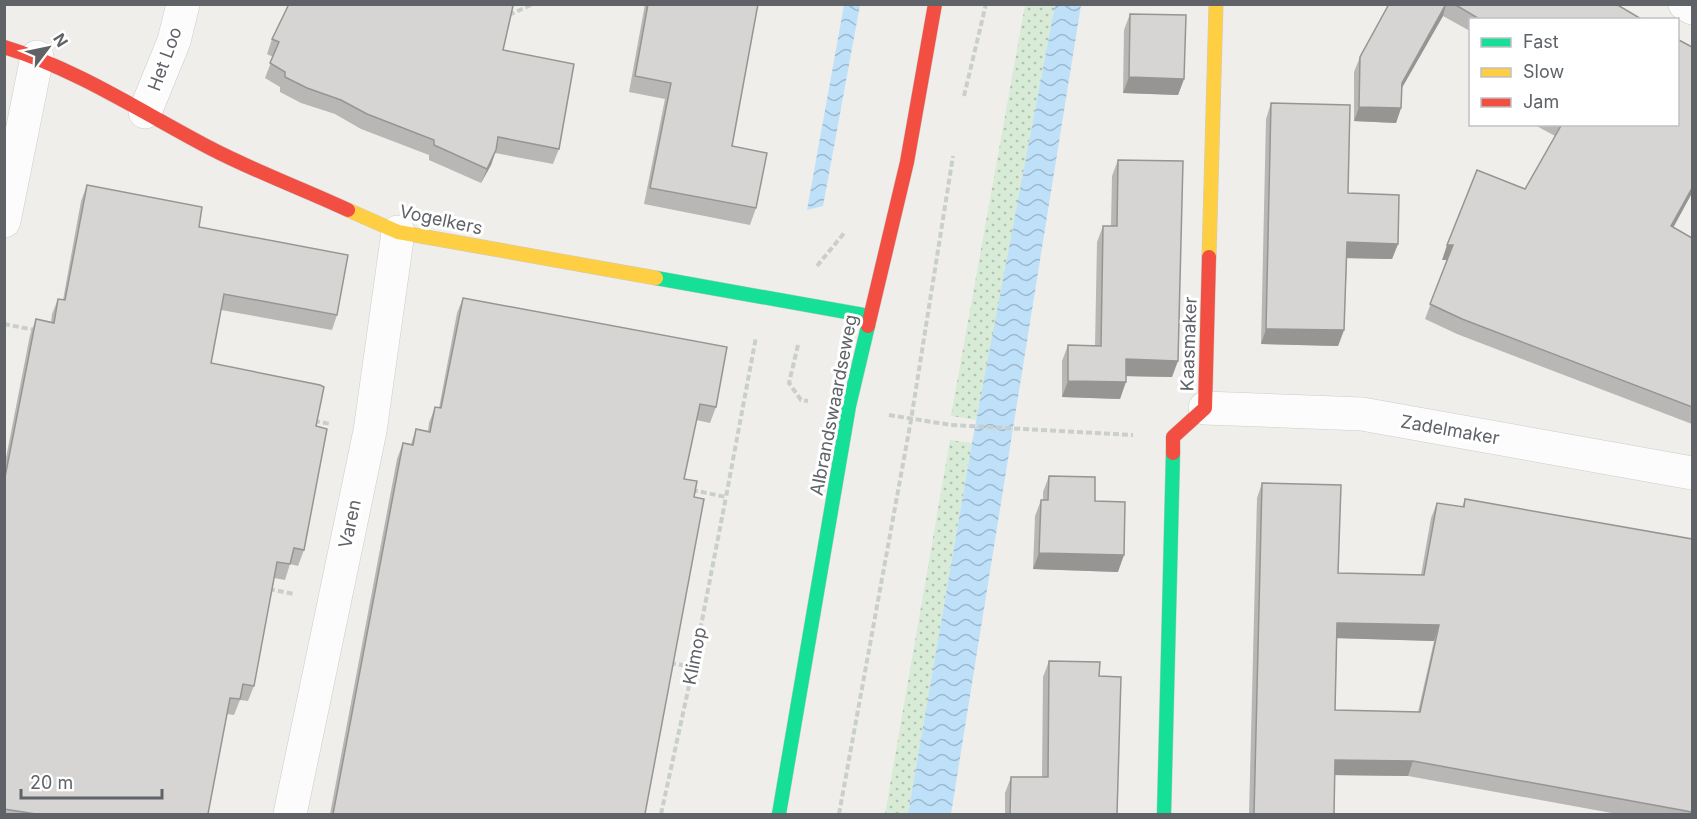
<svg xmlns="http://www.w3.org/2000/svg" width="1697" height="819" font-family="Inter,sans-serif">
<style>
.grass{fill:url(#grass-dots)}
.water{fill:url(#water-waves)}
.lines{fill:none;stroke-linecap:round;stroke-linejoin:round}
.street-casing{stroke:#cbcccc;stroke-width:34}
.fast-casing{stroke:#cacacb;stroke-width:15}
.slow-casing{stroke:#cacacb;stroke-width:15}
.jam-casing{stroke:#cacacb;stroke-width:15}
.path{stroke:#cacfcc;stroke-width:4;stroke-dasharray:6 3;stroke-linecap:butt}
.street{stroke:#fdfcfc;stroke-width:33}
.fast{stroke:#16e098;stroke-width:14}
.slow{stroke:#ffcf43;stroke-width:14}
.jam{stroke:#f24e42;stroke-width:14}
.wall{fill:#b8b7b5;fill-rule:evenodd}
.shaded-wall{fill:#969594}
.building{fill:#d6d5d3;stroke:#969594;stroke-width:1.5;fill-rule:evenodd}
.labels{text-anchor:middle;stroke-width:6;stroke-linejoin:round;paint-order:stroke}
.street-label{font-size:18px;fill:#5f6368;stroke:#fff}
</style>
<defs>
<pattern id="grass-dots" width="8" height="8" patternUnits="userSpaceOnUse" patternTransform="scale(1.5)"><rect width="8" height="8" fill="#d8ebd6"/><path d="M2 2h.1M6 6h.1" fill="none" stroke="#b2c2b1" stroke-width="1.8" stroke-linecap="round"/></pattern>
<pattern id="water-waves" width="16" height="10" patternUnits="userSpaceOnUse" patternTransform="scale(1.5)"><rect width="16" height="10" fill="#bfe0f9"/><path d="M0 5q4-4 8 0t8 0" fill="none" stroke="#9eb9cd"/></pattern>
</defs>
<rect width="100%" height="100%" fill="#efeeea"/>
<!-- grass -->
<g class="grass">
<path d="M1025,5h30l-78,415 -26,-4z"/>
<path d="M950,440l22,3 -64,371h-23z"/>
</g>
<!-- water -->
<g class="water">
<path d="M844,5h16l-37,201 -16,4z"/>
<path d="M1055,5h26l-130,809h-43l64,-371z"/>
</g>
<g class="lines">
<defs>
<g id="street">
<path d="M1685,4l7,4"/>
<path d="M145,112l29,-71 9,-37"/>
<path d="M4,221l33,-164"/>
<path d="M1205,408l157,6 330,59"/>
<path d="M290,814l80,-383 28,-199"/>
</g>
<g id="fast">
<path d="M656,278l213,38"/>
<path d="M779,814l70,-408 19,-80"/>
<path d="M1164,814l9,-361"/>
</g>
<g id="slow">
<path d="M348,210l50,22 258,46"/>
<path d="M1209,257l7,-253"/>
</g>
<g id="jam">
<path d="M4,47c73,22 139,66 206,101 44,23 93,41 138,62"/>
<path d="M868,326l39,-164 28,-158"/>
<path d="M1173,453v-16l32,-29 4,-151"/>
</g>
</defs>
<!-- street casing -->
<use href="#street" class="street-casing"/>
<!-- fast casing -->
<use href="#fast" class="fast-casing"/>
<!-- slow casing -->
<use href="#slow" class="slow-casing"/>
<!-- jam casing -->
<use href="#jam" class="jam-casing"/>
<!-- path -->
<g class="path">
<path d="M509,15l24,-11"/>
<path d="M964,96l22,-92"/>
<path d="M817,266l28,-34"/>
<path d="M4,324l31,6"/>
<path d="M798,345l-9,38 12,17 7,1"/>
<path d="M889,415l62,10 182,10"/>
<path d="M314,421l17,3"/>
<path d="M692,490l34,7 30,-160"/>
<path d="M269,589l25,5"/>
<path d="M670,663l23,4"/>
<path d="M661,814l31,-142 34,-175"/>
<path d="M839,814l72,-394 42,-264"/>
</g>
<!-- street -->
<use href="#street" class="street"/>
<!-- fast -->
<use href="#fast" class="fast"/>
<!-- slow -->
<use href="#slow" class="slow"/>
<!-- jam -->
<use href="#jam" class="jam"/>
</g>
<!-- wall -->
<g class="wall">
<path d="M645,4h113l-26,142 24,62 -6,17 -106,-21 21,-105 -36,-7z"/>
<path d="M1389,4h227l27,16h-173v11l-27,-15 -41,72 -1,20 -5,15 -42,-2v-49l6,-15z"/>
<path d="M1130,14l54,65 -6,16 -55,-2 1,-63z"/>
<path d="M272,39l231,11 56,99 -6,15 -58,-11 -4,12 -10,18 -52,-23v-5l-68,-26 -26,-15 -34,-11 -21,-11v-5l-15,-9 8,-21 -6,-3z"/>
<path d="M1271,103l77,90 50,51 -6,15 -45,-1 -3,72 -6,16 -77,-2 5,-225z"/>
<path d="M1533,124h144l15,69 -19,34 19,11v186l-235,-90 -32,-15 22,-59h-5l83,-71 30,-53z"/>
<path d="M1118,160l54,217 -46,-1 -6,23 -58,-2v-36l6,-16 27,1 2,-104 6,-16h8l1,-50z"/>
<path d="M87,185l112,42 138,88 -5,15 -111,-20 -10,53 105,63 -12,124 -6,16 -8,-2 -5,16 -11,-2 -20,108 -6,15 -8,-1 -6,15 -7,-1 -19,100h-204v-346l26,-133 6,-16 15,3 1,-8 6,-15 5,1 18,-99z"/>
<path d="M463,298l253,109 -6,16 -14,-3 -12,59 10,18 -49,317h-315l67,-355 6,-16 8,1 5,-15 12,2 1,-8 6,-16 4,1 18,-95z"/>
<path d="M1049,476l46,25 23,71 -85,-3 2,-53 6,-16h2v-8z"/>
<path d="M1262,483l76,90 83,2 10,-57 6,-15 25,4 3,-8 227,40v275h-75l-209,-38 -74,-1v39h-85l8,-316zM1337,638l97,3 -16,71 -83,-2z"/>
<path d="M1049,661l50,15 18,138h-112v-21l6,-16h31l1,-100z"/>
</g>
<!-- shaded-wall -->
<g class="shaded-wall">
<path d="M1446,4l-3,12 -47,82 6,-15z"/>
<path d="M1129,77l55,2 -6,16 -55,-2z"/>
<path d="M1359,107l42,1 -5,15 -42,-2z"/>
<path d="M496,150l-5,15 -10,18 6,-14z"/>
<path d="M1692,188v5l-26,48 5,-15z"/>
<path d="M1347,242l51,2 -6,15 -51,-1z"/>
<path d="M1447,245h6l-6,15h-5z"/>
<path d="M1266,329l78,1 -6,16 -77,-2z"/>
<path d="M1126,359l52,2 -6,16 -52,-1z"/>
<path d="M1068,381l58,1 -6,17 -58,-2z"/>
<path d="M1039,553l85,2 -6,17 -85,-3z"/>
<path d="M1337,623l102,2 -5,16 -102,-3z"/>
<path d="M1335,760l78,1 -5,15 -79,-1z"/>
</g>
<!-- building -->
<g class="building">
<path d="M289,4h218l6,2 -10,44 71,14 -15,85 -61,-12 -2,13 -9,19 -53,-24v-5l-67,-26 -26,-14 -34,-12 -22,-11v-5l-15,-9 9,-21 -7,-3z"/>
<path d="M648,4h110l-26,142 35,7 -11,55 -106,-20 21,-105 -36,-7z"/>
<path d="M1389,4h57l-44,79 -1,25 -42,-1 1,-50z"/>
<path d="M1454,4h162l27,16h-162z"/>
<path d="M1130,14l56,1 -2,64 -55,-2z"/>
<path d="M1677,39l15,8v141l-21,38 21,12v169l-230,-88 -32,-15 23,-59h-6l30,-75 48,19 37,-65h115z"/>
<path d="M1271,103l79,2 -2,88 51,2 -1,49 -51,-2 -3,88 -78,-1z"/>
<path d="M1118,160l65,1 -5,200 -52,-2v23l-58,-1v-36l33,1 2,-120h14z"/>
<path d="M87,185l115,22 -3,20 149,28 -11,60 -113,-21 -13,69 109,22 4,2 -8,39 11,3 -23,121 -10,-2 -4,16 -13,-2 -23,124 -11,-2 -3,15 -10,-1 -22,116h-172l-32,-5v-327l32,-163 18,4 4,-24 7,1z"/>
<path d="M463,298l264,49 -11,60 -16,-3 -16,75 13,2 -3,16 10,2 -59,315h-312l70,-371 10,2 3,-16 14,3 5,-25 6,1z"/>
<path d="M1049,476l46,1v24l30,1 -1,53 -85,-2 2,-53h7z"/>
<path d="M1262,483l79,2 -3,88 86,2 13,-72 27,4 1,-8 227,40v273l-279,-51 -78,-1 -1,54h-80zM1337,623l102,2 -19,87 -85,-2z"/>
<path d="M1049,661l51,1 -1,14 22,1 -4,137h-107l1,-37h37z"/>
</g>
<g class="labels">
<!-- street labels -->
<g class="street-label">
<text transform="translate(165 59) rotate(-70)" y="6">Het Loo</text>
<text transform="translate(441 220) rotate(12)" y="6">Vogelkers</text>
<text transform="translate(1189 344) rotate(-88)" y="6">Kaasmaker</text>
<text transform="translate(834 405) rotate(-79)" y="6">Albrandswaardseweg</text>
<text transform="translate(1450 430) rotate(10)" y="6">Zadelmaker</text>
<text transform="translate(350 524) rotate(-78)" y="6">Varen</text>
<text transform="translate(695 656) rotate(-79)" y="6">Klimop</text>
</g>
</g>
<!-- border -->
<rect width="1697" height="819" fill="none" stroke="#5f6368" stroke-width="12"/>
<!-- legend -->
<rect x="1469" y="18" width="210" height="108" fill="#ffffff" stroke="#bfc1c3" stroke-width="1.5"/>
<rect x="1481" y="38" width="30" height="9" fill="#16e098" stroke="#bfc1c3" stroke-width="1.5"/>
<text x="1523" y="48" font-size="18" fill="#5f6368">Fast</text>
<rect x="1481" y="68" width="30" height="9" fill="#ffcf43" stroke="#bfc1c3" stroke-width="1.5"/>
<text x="1523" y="78" font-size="18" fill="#5f6368">Slow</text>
<rect x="1481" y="98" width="30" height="9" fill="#f24e42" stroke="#bfc1c3" stroke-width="1.5"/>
<text x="1523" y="108" font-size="18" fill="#5f6368">Jam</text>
<!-- north arrow -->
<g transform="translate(48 48) rotate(58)" stroke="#ffffff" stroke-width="4.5" paint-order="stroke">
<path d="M0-4.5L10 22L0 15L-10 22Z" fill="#5f6368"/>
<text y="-9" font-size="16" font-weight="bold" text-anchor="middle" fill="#5f6368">N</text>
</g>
<!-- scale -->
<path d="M21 789v9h141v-9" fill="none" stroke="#5f6368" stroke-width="3"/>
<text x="30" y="789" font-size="18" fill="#5f6368" stroke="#ffffff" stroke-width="4.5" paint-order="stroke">20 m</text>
</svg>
